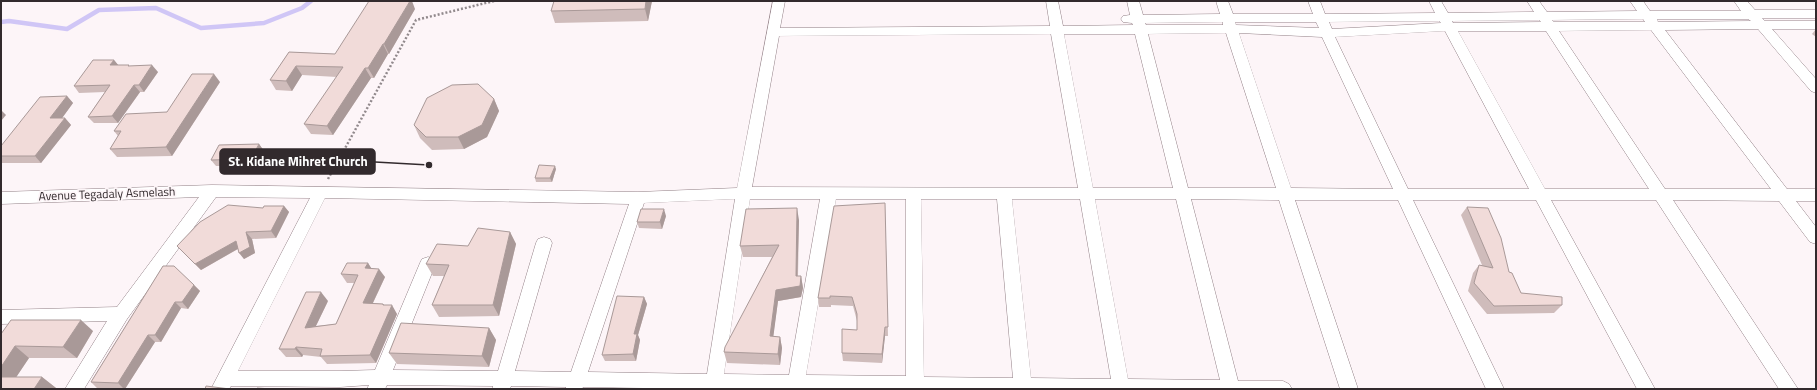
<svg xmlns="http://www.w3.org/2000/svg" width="1817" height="390" font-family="'Titillium Web',sans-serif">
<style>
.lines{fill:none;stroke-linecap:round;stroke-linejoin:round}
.stream{stroke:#d0c6f6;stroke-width:4.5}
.minor-casing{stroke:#938187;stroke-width:1}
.path{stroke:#91898c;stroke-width:2.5;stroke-dasharray:2 2;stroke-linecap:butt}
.minor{fill:#fff;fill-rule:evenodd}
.wall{fill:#cfbcbb}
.shaded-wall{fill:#a99998}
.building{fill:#f1dbd9;stroke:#a99998}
.labels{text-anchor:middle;stroke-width:3.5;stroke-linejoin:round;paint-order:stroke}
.street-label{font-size:12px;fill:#322a2d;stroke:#fdf5f8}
.leader{fill:none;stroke:#322a2d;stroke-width:1.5}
.callout-dot{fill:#322a2d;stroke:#fdf5f8;stroke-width:1.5}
.callout{fill:#322a2d;stroke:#322a2d;stroke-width:1.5}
.callout-label{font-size:13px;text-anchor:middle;font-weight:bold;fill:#fff}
</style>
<rect width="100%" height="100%" fill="#fdf5f8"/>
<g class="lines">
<!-- stream -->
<path class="stream" d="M1,22l8,-1 58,8 32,-19 57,-2 45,20 63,-5 38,-15 9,-7"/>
<defs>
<path id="minor" d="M773,1h12l-5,27 270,-2 -4,-25h12l5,25 70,-1 -1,-2 -9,-1 -2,-3 2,-3 7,-1 -3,-14h12l4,14 77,-1 -4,-13h12l5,13h80l-5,-13h12l5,13 110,-1 -6,-12h12l7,12 86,-1 -7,-11h12l8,11 90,-1 -7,-10h13l7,10h91l-7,-10h13l8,9h61v8h-54l3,3h51v8h-44l44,50v14l-5,-2 -53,-62 -93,1 122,159h29v12h-20l20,26v17l-6,-2 -31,-41 -106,-1 125,189h-19l-123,-189h-105l104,189h-18l-101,-189h-123l91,189h-18l-88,-189h-103l63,189h-18l-61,-189 -88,-1 47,182h45l6,3 3,5h-588l-121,-2 -1,2h-16v-2l-55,-1 -1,3h-18l1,-3 -106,-1 -2,4h-18l2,-4 -29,2 -109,-1 -2,3h-18l99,-191 -94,-1 -89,122 -43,70h-19l42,-68 -106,3v-14l116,-3 82,-110 -198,7v-12l211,-7 426,7 99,-4zM1643,19l2,3h-91l-2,-2zM1657,19h91l3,2 -93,1zM1539,20l2,2 -88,1 -1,-2zM1439,21l2,2 -109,6 -3,-7zM1223,22v3h-77l-1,-2zM1235,22h81l3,6 -83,-3zM1651,30l120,159h-106l-106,-158zM1445,31l84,158h-121l-73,-152zM1458,31h88l103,158h-104zM1226,33l50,155h-88l-40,-154zM1239,33l83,4 71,152 -102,-1zM1051,34l27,154 -326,-1 27,-151zM1064,34h71l38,154h-80zM325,198l304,6 -58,168 -56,-1 37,-128 -2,-4 -6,-2 -6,2 -2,4 -38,128 -105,-1 43,-107 -2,-4 -6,-2 -6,2 -2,4 -45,107 -35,1h-102zM735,199l-28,175 -119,-2 56,-169zM750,199h70l-31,176 -65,-1zM836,199h70v177l-100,-1zM921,199h76l16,179 -89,-1zM1012,199h68l31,180 -80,-1zM1095,199h81l44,181 -92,-1z"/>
</defs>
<!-- minor casing -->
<use href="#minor" class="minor-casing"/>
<!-- path -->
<path class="path" d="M328,179l88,-159 78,-19"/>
<!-- minor -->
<use href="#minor" class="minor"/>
</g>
<!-- wall -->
<g class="wall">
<path d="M554,1h98l-4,20 -93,2 -4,-12z"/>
<path d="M415,9l-26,45h-1l-14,24h-3l-38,57 -22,-1 -7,-10 33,-47 -35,-2 -10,16 -16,-1 -6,-10 19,-28 46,2z"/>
<path d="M1816,29v8l-4,-3z"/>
<path d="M114,60l4,5 11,1 29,6 -14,20h-4l-22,31h-24l-6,-6 17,-25 -26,1 -5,-7z"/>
<path d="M220,82l-48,74 -55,1 -7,-8 8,-13 -4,-5 53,-19z"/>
<path d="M67,96l6,7 -11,15h3l6,7 -30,38h-40v-17z"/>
<path d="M494,99l5,12 -12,26 -23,12 -32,1 -12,-12 -6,-13z"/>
<path d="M259,144l5,7 -8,15h-40l-5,-6z"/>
<path d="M556,169l-4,13h-16l-1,-4z"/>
<path d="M885,203l3,133h-3l-3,27 -39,-2 -1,-8 15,-23v-9l-4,-15 -22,-1v2h-12l-1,-9z"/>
<path d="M284,206l5,6 -13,26 -24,1 3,14 -11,6 -6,-10 -37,21 -24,-24 86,-38z"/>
<path d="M1467,207l42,65 12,21 41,12 -8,8 -67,1 -19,-23 5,-18 6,-8h3l-21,-50z"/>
<path d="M666,216l-4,13 -23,-1 -2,-6z"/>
<path d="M799,220l-1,56h3l2,12 -2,9 -23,4 -5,35 7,1 2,11 -2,17 -53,-2 -3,-11 48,-95h-29l-3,-11z"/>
<path d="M510,232l6,12 -17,72 -60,1 -7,-12 12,-29h-11l-7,-12 42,-18z"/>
<path d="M368,263l3,5 14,9 -12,26 10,1 1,1 13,9 -21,49 -49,1 -6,-7 -18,-2 -1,2h-16l-7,-8 49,-48 -12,25 20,-2 18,-41h-7l-6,-9z"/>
<path d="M163,266l31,19 6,6 -12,18 -7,-1 -20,34h-6l-30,47h-27l-7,-7z"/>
<path d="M644,297l3,7 -9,31 2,5 -4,21h-31l-3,-6z"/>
<path d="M489,328l7,12 -7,27 -92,-3 -8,-11z"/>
<path d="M93,331l-16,27h-48l-13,19h26l14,11 -55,1v-55z"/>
</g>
<!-- shaded-wall -->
<g class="shaded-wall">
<path d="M410,1h2l3,8 -26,45 -5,-10z"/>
<path d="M646,1h6l-4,20 -3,-12z"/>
<path d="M383,44l5,10 -14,24 -6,-10z"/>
<path d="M114,60l5,6 -9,-1z"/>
<path d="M152,65l6,7 -14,20 -5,-7z"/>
<path d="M296,66l6,9 -10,16 -6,-10z"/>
<path d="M365,68l6,10 -38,57 -6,-9z"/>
<path d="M214,74l6,8 -48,74 -6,-9z"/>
<path d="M134,85l6,7 -22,31 -6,-7z"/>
<path d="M67,96l6,7 -16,22 -7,-7z"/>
<path d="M494,99l5,12 -12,26 -23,12 -6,-12z"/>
<path d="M1,110l5,5 -5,6z"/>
<path d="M65,118l6,7 -30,38 -6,-7z"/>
<path d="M259,144l5,7 -8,15 -5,-7z"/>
<path d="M555,166l1,3 -4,13 -2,-4z"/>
<path d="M284,206l5,6 -13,26 -5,-7z"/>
<path d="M797,208l2,12 -2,66 4,-10 2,12 -2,9 -23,4 -6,46 -2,-11 6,-46 20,-14z"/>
<path d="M664,209l2,7 -4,13 -2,-7z"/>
<path d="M246,232l6,7 3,14 -11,6 -5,-6z"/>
<path d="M510,232l6,12 -17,72 -6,-11z"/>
<path d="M236,241l5,6 -40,23 -6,-6z"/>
<path d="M368,263l5,8 -8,-3z"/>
<path d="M379,269l6,8 -16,34 -6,-8z"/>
<path d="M194,285l6,6 -12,18 -6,-7z"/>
<path d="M321,292l7,9 -17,35 -6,-8z"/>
<path d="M644,297l3,7 -9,31 2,5 -4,21 -3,-7 1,-20z"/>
<path d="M175,302l6,6 -20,34 -6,-7z"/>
<path d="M383,304l6,8 3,-7 5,9 -21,49 -6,-8z"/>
<path d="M81,320l12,11 -16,27 -14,-11z"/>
<path d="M885,327v9l-3,27v-9z"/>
<path d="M489,328l7,12 -7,27 -7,-11z"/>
<path d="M148,335l7,7 -30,47h-1l-6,-6z"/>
<path d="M780,337l2,11 -2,17 -2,-11z"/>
<path d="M15,346l14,12 -20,30 -8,-6v-15z"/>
<path d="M296,347l7,8 -1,2 -7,-8z"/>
<path d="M42,377l14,11 -1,1h-21z"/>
</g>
<!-- building -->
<g class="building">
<path d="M369,1h41l-26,43h-1l-15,24h-3l-38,58 -23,-2 39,-57 -47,-1 -10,15 -16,-1 19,-28 46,2z"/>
<path d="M554,1h92l-1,8 -94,2z"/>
<path d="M93,60h21l-4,5h19l-1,1 24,-1 -13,20h-5l-22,31 -24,1 22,-32 -36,1z"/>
<path d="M192,74h22l-48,73 -56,2 11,-18h-7l12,-17 41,-2z"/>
<path d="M478,84l16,15 -12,26 -24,12h-32l-12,-12 13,-27 25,-13z"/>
<path d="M67,96l-17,22h15l-30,38h-34v-10l39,-49z"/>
<path d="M259,144l-8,15 -40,1 8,-15z"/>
<path d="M539,165l16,1 -5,12h-15z"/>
<path d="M885,203l3,124h-3l-3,27 -40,-1v-24l15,1v-16l-5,-17 -22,-1v2h-12l16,-92z"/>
<path d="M228,205l35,3 1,-2h20l-13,25 -25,1 4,15 -11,6 -3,-12 -41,23 -18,-18 23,-24z"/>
<path d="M1467,207l21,1 13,30 8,34 3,1 9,20 41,4v8l-68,1 -20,-23 5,-18 14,3z"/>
<path d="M797,208l-1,68h5l-1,10 -24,4 -6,46 10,1 -2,17 -54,-2 1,-5 54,-102 -39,1 6,-37z"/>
<path d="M641,209h23l-4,13h-23z"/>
<path d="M478,228l32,4 -17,73h-61l17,-40 -23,-1 11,-20 31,2z"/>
<path d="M347,263h21l-3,5 14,1 -16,34 20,1v1h9l-22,50 -50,1 2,-7 -26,-2 -1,2h-16l27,-57h15l-16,36 31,-4 22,-49 -17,-1z"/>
<path d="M163,266h11l20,19 -12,17h-7l-20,33h-7l-30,48 -27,-1z"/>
<path d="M617,296l27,1 -10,37h3l-4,20 -31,1z"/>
<path d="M11,320h70l-18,27 -48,-1 -14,21v-33z"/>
<path d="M401,323l88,5 -7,28 -93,-3z"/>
<path d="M1,377h41l-8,12h-33z"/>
<path d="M206,386l24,3h-25z"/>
<path d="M257,388l15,1h-16z"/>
</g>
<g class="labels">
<!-- street labels -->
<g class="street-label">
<text transform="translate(107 194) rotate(-2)" y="4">Avenue Tegadaly Asmelash</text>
</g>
</g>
<!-- callouts -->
<path class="leader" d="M429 165L375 162"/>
<circle class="callout-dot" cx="429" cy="165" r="4"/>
<rect class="callout" x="220" y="149" width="155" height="25" rx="4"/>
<g class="callout-label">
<text x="298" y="166">St. Kidane Mihret Church</text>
</g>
<!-- border -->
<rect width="1817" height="390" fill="none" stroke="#322a2d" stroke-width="4"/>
</svg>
